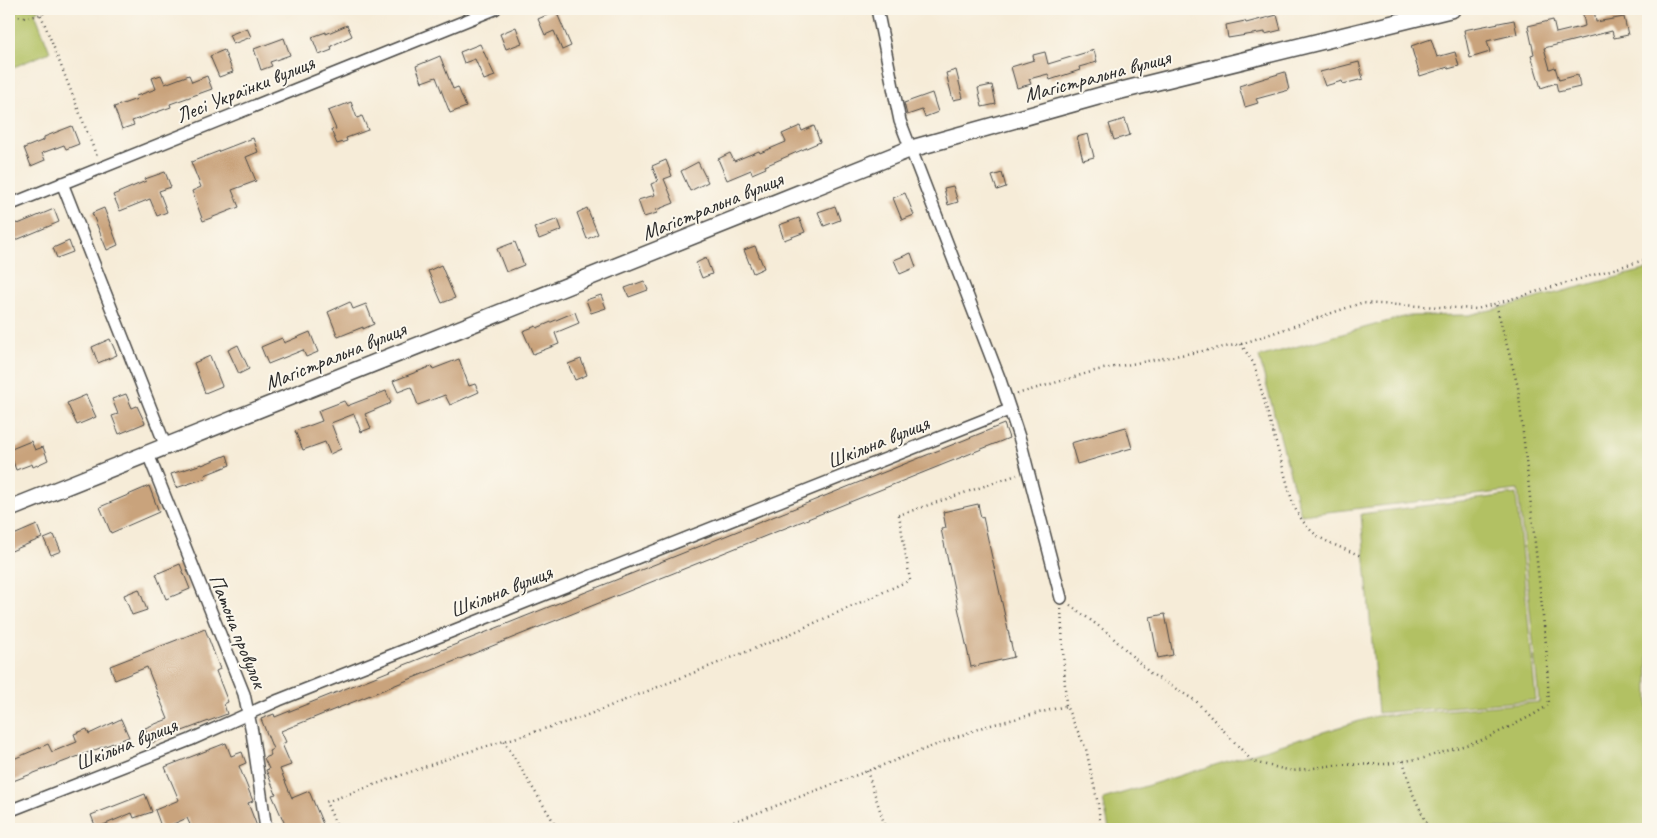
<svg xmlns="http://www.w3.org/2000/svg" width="1657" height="838" font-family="Caveat,sans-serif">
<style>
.green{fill:#b2c164;stroke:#6e7648}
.building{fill:#c9a37b}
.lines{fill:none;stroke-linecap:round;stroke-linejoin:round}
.street-casing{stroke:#494845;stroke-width:14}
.secondary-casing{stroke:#494845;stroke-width:19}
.path{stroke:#494845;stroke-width:2.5;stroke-dasharray:1 4;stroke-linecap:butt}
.street{stroke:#fff;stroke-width:11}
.secondary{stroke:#fff;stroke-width:16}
.labels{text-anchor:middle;stroke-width:4;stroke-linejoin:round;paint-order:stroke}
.street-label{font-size:21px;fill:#2b2b2b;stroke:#fbf7ec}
</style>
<rect width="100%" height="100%" fill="#fbf7ec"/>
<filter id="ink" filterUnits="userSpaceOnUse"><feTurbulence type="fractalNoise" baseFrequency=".02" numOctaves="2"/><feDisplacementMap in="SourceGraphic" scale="10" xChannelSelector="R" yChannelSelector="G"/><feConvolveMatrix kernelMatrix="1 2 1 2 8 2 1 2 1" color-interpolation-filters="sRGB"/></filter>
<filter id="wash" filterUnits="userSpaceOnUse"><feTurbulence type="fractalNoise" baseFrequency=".0096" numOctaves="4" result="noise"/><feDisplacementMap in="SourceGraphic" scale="20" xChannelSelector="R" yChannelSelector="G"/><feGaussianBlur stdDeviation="1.12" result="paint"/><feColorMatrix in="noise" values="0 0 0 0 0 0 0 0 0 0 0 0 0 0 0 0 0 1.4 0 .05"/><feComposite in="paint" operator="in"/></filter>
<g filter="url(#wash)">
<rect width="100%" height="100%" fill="#f6ecd8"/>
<!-- green -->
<g class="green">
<path d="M9,9h31l-5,4 15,39 -41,17z"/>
<path d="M1648,269v560h-539l-6,-30 273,-83 163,-14 -21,-212 -217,25 -42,-158 148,-41 62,-1 30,-7z"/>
<path d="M1516,494l20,206 -158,13 -17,-199z"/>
</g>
<g id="blocks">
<!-- building -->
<g class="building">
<path d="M1582,9h12l2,13 28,-5 4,18 -14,3 -2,-7 -68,17 6,21 5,-2 4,13 19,-5 2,12 -22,5 -2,-9 -15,5 -10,-33 3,-1 -6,-28 25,-6 3,13 29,-7z"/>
<path d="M556,11l15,35 -9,4 -8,-19 -9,4 -7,-16z"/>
<path d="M1277,15l4,15 -16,4v-2l-37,6 -2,-13 19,-4 1,2z"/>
<path d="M1514,20l3,14 -30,7 3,11 -20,6 -6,-28z"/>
<path d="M347,25l5,11 -21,10 1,4 -13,5 -7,-18 14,-5v2z"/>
<path d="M516,27l6,16 -16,6 -6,-15z"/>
<path d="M247,28l4,9 -18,7 -4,-9z"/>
<path d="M284,38l6,17 -20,7 2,4 -11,4 -7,-21z"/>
<path d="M1431,39l6,18 18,-5 4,14 -11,3v-2l-28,9 -9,-30z"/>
<path d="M480,44l15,32 -11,4 -9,-21 -11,4 -4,-11z"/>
<path d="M224,50l9,22 -14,5 -9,-21z"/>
<path d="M1094,50l3,12 -18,5 1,3 -30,10 -2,-6 -19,5 2,5 -14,4 -6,-21 23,-7 -1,-5 12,-3 3,12z"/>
<path d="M440,56l13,33 5,-2 8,20 -16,6 -14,-36 -14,5 -6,-16z"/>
<path d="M1359,62l4,17 -20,5 -1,-3 -17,5 -5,-14z"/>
<path d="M956,70l7,28 -10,2 -7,-27z"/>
<path d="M1285,72l4,18 -33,9 2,4 -13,4 -6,-21z"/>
<path d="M161,75l4,9 24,-9 3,7 15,-6 5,13 -42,15 1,3 -39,14 2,4 -12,4 -8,-22 23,-8 -1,-3 20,-7 -4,-11z"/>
<path d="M992,85l4,19 -14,3 -4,-19z"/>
<path d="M932,93l6,19 -13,5 -3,-7 -15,5 -3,-12z"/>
<path d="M351,102l6,16 5,-2 6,14 -22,8 1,3 -10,3 -6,-14 5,-1 -8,-18z"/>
<path d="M1125,119l5,16 -16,5 -5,-16z"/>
<path d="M72,126l7,18 -13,5 -2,-4 -22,8 3,7 -14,6 -7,-18 20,-8v-3z"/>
<path d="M800,126l2,5 12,-5 6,16 -55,24 1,2 -14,6 -1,-4 -24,10 -9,-21 12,-6 4,8 25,-10 1,2 26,-11 -4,-8z"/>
<path d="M1088,134l6,23 -11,3 -6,-23z"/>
<path d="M253,138l5,14 -12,5 10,24 -24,9 7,17 -36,14 -11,-30 9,-4 -10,-25z"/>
<path d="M666,160l6,16 -8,3 10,24 -18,7 1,3 -13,4 -6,-17 17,-5 -4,-11 7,-3 -6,-15z"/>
<path d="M698,162l10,20 -18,9 -9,-20z"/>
<path d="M165,172l6,15 -12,4 8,21 -10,4 -7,-17 -30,12 -7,-16 33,-14 -1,-2z"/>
<path d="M1002,173l4,14 -9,3 -5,-14z"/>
<path d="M953,186l5,16 -10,3 -4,-17z"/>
<path d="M905,193l9,22 -12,5 -9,-22z"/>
<path d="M835,206l5,14 -16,6 -6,-14z"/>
<path d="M104,208l14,37 -11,5 -15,-37z"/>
<path d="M587,208l11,26 -11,5 -10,-26z"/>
<path d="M54,209l5,13 -50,21v-17l8,-3 1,1z"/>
<path d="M799,218l6,14 -21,8 -5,-15z"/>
<path d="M558,219l4,11 -23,9 -5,-11z"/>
<path d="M69,241l4,11 -16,6 -4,-10z"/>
<path d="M515,242l9,23 -18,7 -9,-23z"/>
<path d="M755,246l9,22 -11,5 -9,-23z"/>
<path d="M911,253l5,14 -16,7 -6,-14z"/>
<path d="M706,258l6,16 -10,4 -6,-15z"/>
<path d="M441,265l14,33 -13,5 -14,-32z"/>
<path d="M644,281l4,9 -19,7 -4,-9z"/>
<path d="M601,295l5,13 -15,5 -5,-13z"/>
<path d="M350,302l3,7 13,-5 8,20 -11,5v-2l-25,10 -10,-25z"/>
<path d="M575,312l4,11 -24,10 4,11 -26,10 -10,-23 13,-5 1,2z"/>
<path d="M310,332l8,20 -12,5 -3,-7 -35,14 -7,-17 21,-9 2,5z"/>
<path d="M110,339l7,16 -19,8 -6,-16z"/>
<path d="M238,345l11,24 -10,5 -11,-24z"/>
<path d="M210,356l12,30 -17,7 -11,-30z"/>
<path d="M459,359l10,27 6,-2 4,8 -29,13 -5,-10 -27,10 -7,-18 -13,5 -5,-11 39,-15 1,3z"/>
<path d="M581,359l6,16 -12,5 -7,-16z"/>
<path d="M386,391l5,12 -26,11 6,14 -10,4 -7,-18 -23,9 10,26 -11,5 -5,-12 -22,8 -8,-19 27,-10 -4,-10 26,-10 3,5z"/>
<path d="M126,394l6,14 5,-2 8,17 -26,11 -7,-18 6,-2 -6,-15z"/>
<path d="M86,395l10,22 -19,8 -10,-22z"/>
<path d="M1004,424l5,14 -728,293 5,11 -4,2 9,21 -11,4 12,29 17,-7 16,38h-38l-15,-34 4,-1 -10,-24 3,-1 -5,-11 7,-3 -2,-4 4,-2 -12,-30 13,-5 1,3z"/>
<path d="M1126,427l6,21 -55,16 -6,-21z"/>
<path d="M31,441l4,9 8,-3 5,13 -15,7 -1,-3 -16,6 -7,-20z"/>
<path d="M227,455l3,10 -25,10 1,3 -30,10 -5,-14 31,-10v1z"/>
<path d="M149,486l10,26 -48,21 -11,-26z"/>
<path d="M978,504l3,14 2,-1 31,140 -43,10 -30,-138 5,-1 -3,-16z"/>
<path d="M37,525l5,13 -33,14v-15z"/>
<path d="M54,535l7,16 -10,4 -7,-16z"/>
<path d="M180,564l10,25 -24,10 -10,-25z"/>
<path d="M139,589l8,21 -15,5 -8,-20z"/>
<path d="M1165,614l8,41 -15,3 -8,-41z"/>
<path d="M205,629l15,40 -4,2 12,31 -4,2 3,10 -76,29 -6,-15 23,-9 -21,-52 -32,13 -5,-14z"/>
<path d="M121,719l8,18 -116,44 -4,-10v-10l39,-17 4,8 25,-10 -3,-8 13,-5 2,5z"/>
<path d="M226,743l5,13 11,-4 4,11 -7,3 14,35 -5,2 10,26h-66l-5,-11 -25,11 -7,-19 24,-10 -14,-33z"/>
<path d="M145,794l7,18 -18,6 -2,-5 -36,15 -5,-13z"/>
</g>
</g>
</g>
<g filter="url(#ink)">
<use href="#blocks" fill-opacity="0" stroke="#494845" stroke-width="1"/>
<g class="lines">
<defs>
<g id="street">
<path d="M877,9l23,112 100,259 20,60 41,158"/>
<path d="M62,183l104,264"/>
<path d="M9,205l486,-196"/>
<path d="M148,454l96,240 8,38 14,97"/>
<path d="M9,811l181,-71 89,-40 730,-290"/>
</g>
<path id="secondary" d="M9,509l901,-360 193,-54 349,-86"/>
</defs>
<!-- street casing -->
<use href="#street" class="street-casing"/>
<!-- secondary casing -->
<use href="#secondary" class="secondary-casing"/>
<!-- path -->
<g class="path">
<path d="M9,14c16,5 28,4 42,-5"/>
<path d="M41,15l56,142"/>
<path d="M1241,344l13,20 39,140c17,36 34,37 68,52"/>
<path d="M1017,394l81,-24 143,-26 120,-41 116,6 171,-50"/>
<path d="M1070,605l38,28 42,40 46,28 57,61 39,9 43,-6 50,-1 39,-6 61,-19 48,-24 16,-10 -3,-61 -28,-257 -22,-83"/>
<path d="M1061,609l5,97 20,43 12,55 3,25"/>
<path d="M504,741l54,88"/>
<path d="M1403,761l10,33 16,35"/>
<path d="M867,771l19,58"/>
<path d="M338,829l-12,-27 132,-47 122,-37 201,-80 129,-58 -11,-65 118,-40"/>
<path d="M715,829l268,-102 83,-21"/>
</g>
<!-- street -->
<use href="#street" class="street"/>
<!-- secondary -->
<use href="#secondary" class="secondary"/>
</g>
</g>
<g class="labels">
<!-- street labels -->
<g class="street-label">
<text transform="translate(1097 76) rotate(-15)" y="7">Магістральна вулиця</text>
<text transform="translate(245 89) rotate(-22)" y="7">Лесі Українки вулиця</text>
<text transform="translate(712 206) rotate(-22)" y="7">Магістральна вулиця</text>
<text transform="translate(335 356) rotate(-22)" y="7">Магістральна вулиця</text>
<text transform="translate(878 442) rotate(-22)" y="7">Шкільна вулиця</text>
<text transform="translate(501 591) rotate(-22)" y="7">Шкільна вулиця</text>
<text transform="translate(238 631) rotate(68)" y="7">Патона провулок</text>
<text transform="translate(126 744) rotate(-22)" y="7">Шкільна вулиця</text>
</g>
</g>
<!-- margin -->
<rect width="1657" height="838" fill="none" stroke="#fbf7ec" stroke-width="30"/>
</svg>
